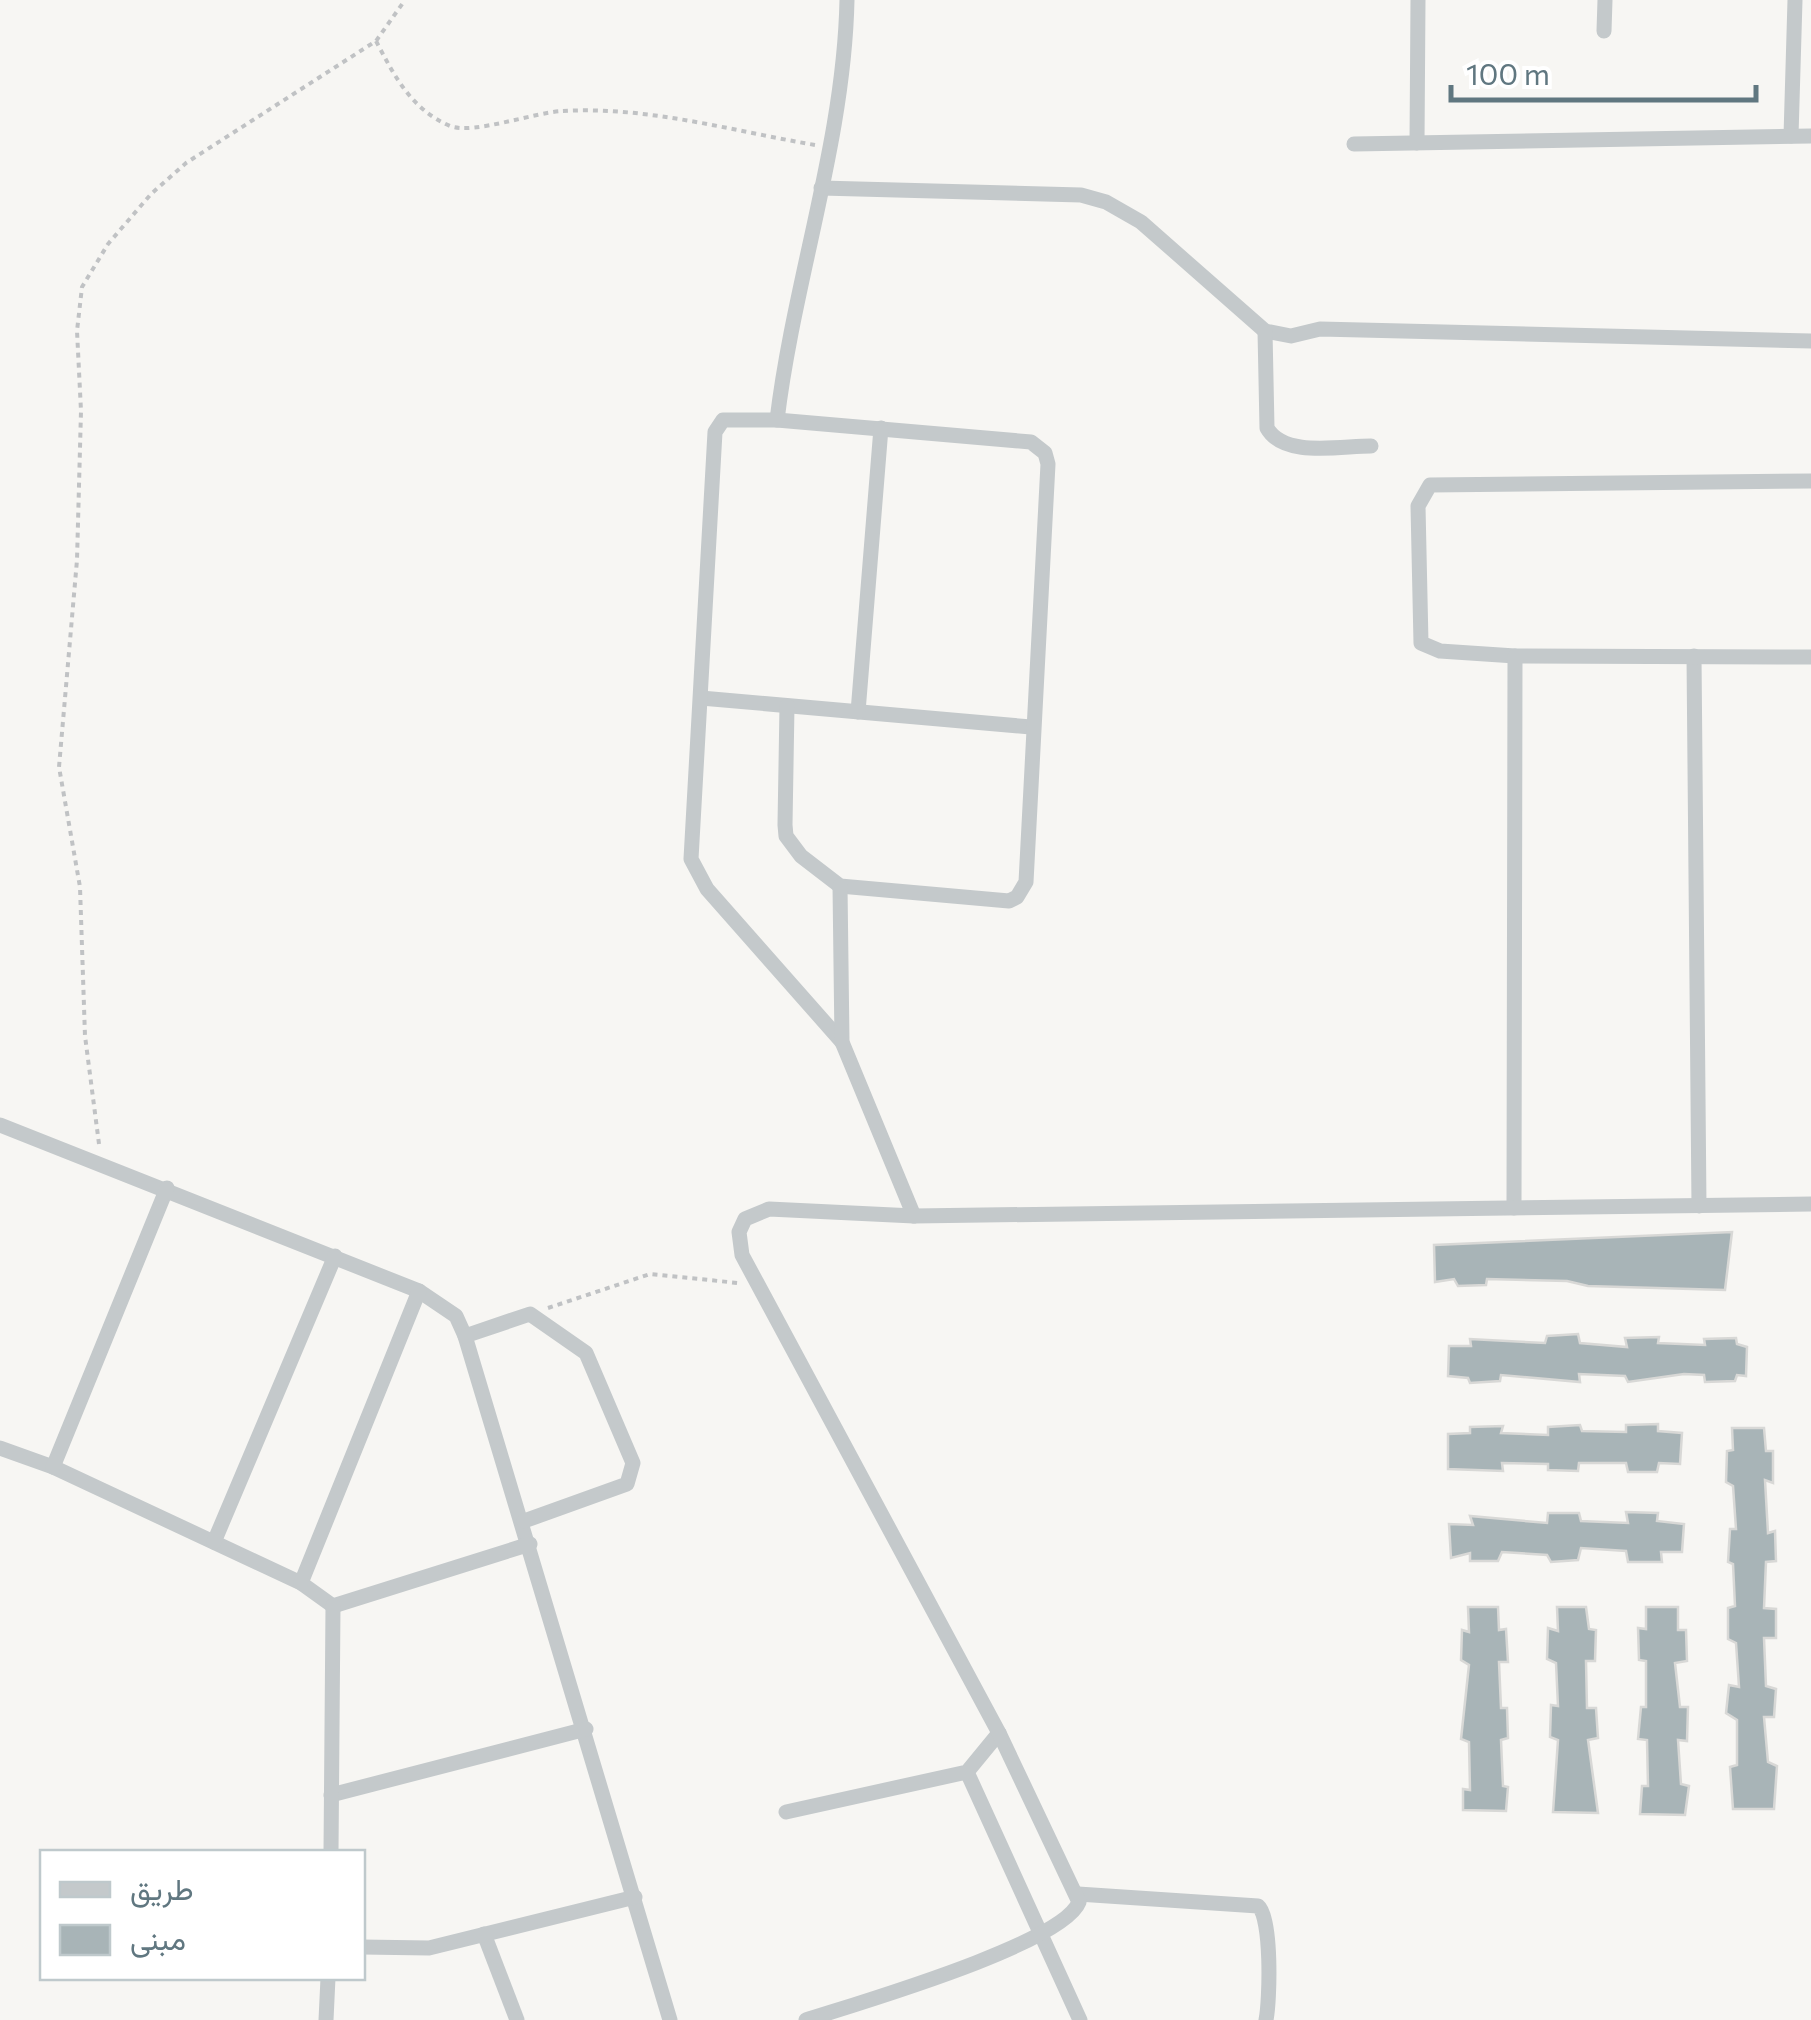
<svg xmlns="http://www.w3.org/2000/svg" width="1811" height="2020" font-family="Commissioner,Vazirmatn,sans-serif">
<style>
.building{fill:#a8b4b7;stroke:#d8d8d6;stroke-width:2.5}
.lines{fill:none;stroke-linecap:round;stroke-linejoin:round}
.path{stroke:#c0c2c4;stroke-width:4;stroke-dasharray:5 5;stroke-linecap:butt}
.minor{stroke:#c4c9cb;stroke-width:15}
</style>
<rect width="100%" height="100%" fill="#f7f6f3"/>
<!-- building -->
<g class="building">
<path d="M1732,1232l-7,58 -137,-4 -21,-5 -80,-2 -1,6 -28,1 -4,-7 -19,3 -1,-37z"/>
<path d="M1578,1334l2,9 47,4 -2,-9 34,-1 -1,6 47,2 -1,-6 32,-1 1,6 10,3 -1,29 -9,-1 -2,6 -30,1 -1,-7 -20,-1 -56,8 -3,-6 -46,-2 1,8 -79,-7 -1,6 -30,2 -2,-5 -20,-2 1,-30h22l-1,-7 75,4 2,-7z"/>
<path d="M1658,1424v7l24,2 -2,31 -21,-1 -2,9h-29l-2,-9h-47l-1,8 -30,-1v-6l-46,-1 1,8 -55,-2v-35l22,-1v-6l33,-1 -2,7 47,2v-8l32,-2 2,6 44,1v-7z"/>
<path d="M1732,1428h32l2,23h7v32l-8,-3 3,53 7,-2 1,30 -10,1 -2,46 12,1v29h-12l2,48 10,3 -2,28h-10l4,45 9,4 -3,43h-41l-3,-42 7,-2v-45l-11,-7 3,-28 10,2 -3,-44 -8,-4v-31l7,-2 -2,-42 -5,-2 2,-33h6l-3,-43 -7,-4 1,-31 6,-1z"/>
<path d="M1626,1512l32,1 -1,8 27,3 -2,28h-21l1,10h-34l-2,-11 -45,-3 -3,12 -27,2 -4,-7 -45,-3 -4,9h-28v-8l-19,5 -2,-34 24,1 -3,-9 77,7 1,-10h31l2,8 47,2z"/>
<path d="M1468,1607h30l1,23 7,-1 2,33h-9l2,46h6l1,30 -7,2 2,46 5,1 -2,24 -43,-1v-21l7,1 -1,-48 -8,-3 8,-74 -8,-5 1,-30 7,2z"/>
<path d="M1557,1607h29l3,22 7,1 -1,31h-9l1,47h9l2,30 -10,2 10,73 -45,-1 5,-72 -8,-3 1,-32 7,1 -2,-43 -9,-4 1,-31 10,3z"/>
<path d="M1646,1607h32v23h8l1,31 -12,2 5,44h8l-1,34 -9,-1 3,44 8,2 -4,29 -45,-1 2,-28h6l-1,-46 -9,-1 3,-32h5v-46l-7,-1 -1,-32 8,1z"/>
</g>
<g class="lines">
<!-- path -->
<g class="path">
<path d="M376,41c19,36 35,68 74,85 23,9 85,-14 113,-15 84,-5 170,20 252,34"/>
<path d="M99,1144l-14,-108 -5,-149 -21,-120 18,-207 4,-149 -4,-80 5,-44 26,-43 43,-50 35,-31 190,-122 29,-41"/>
<path d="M548,1308l102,-34 88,9"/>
</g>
<!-- minor -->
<g class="minor">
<path d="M1604,31l1,-31"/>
<path d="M1791,136l4,-136"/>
<path d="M1417,143l1,-143"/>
<path d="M1354,144l457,-8"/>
<path d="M821,188l260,7 25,7 35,20 124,109 26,5 29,-7 491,12"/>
<path d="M1265,331l2,97c17,30 73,18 104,18"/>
<path d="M777,420c17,-141 67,-278 70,-420"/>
<path d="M1515,656l-75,-5 -19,-8 -3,-137 12,-21 381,-4"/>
<path d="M1694,656l5,550"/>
<path d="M701,698l330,29"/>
<path d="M787,706l-2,119 1,11 15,20 39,30 169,15 8,-4 9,-15 22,-418 -3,-11 -14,-11 -254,-22h-54l-8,12 -24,427 16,30 135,153"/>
<path d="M858,712l23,-284"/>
<path d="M840,886l2,156 72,174"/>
<path d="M0,1125l419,166 37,25 9,20 205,684"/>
<path d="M1514,1208l1,-552 296,1"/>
<path d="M465,1336l65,-22 56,39 47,110 -6,21 -103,37"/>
<path d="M0,1448l53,19 248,116 32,23"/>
<path d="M53,1467l114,-279"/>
<path d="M214,1542l121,-286"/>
<path d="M301,1583l118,-292"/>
<path d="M333,1606l197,-62"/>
<path d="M967,1772l113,248"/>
<path d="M331,1795l255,-66"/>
<path d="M786,1812l181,-40 32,-39"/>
<path d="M331,1852l2,-246"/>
<path d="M1078,1894l180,12c14,11 12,94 8,114"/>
<path d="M484,1934l33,86"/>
<path d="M362,1947l67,1 206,-51"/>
<path d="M326,2020l2,-42"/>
<path d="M806,2020c49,-16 257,-76 273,-118l-80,-169 -257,-478 -3,-23 6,-13 24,-10 145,7 897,-12"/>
</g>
</g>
<!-- legend -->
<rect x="40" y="1850" width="325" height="130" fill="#ffffff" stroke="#bfc9cc" stroke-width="2.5"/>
<rect x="60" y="1882" width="50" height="15" fill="#c4c9cb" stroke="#bfc9cc" stroke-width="2.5"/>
<text x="130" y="1900" font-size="30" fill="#607780">طريق</text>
<rect x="60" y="1925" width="50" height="30" fill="#a8b4b7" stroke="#bfc9cc" stroke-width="2.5"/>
<text x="130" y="1950" font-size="30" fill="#607780">مبنى</text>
<!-- scale -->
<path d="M1451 85v15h305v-15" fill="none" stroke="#607780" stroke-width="5"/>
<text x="1466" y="85" font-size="30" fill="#607780" stroke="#ffffff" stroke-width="8" paint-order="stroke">100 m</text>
</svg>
